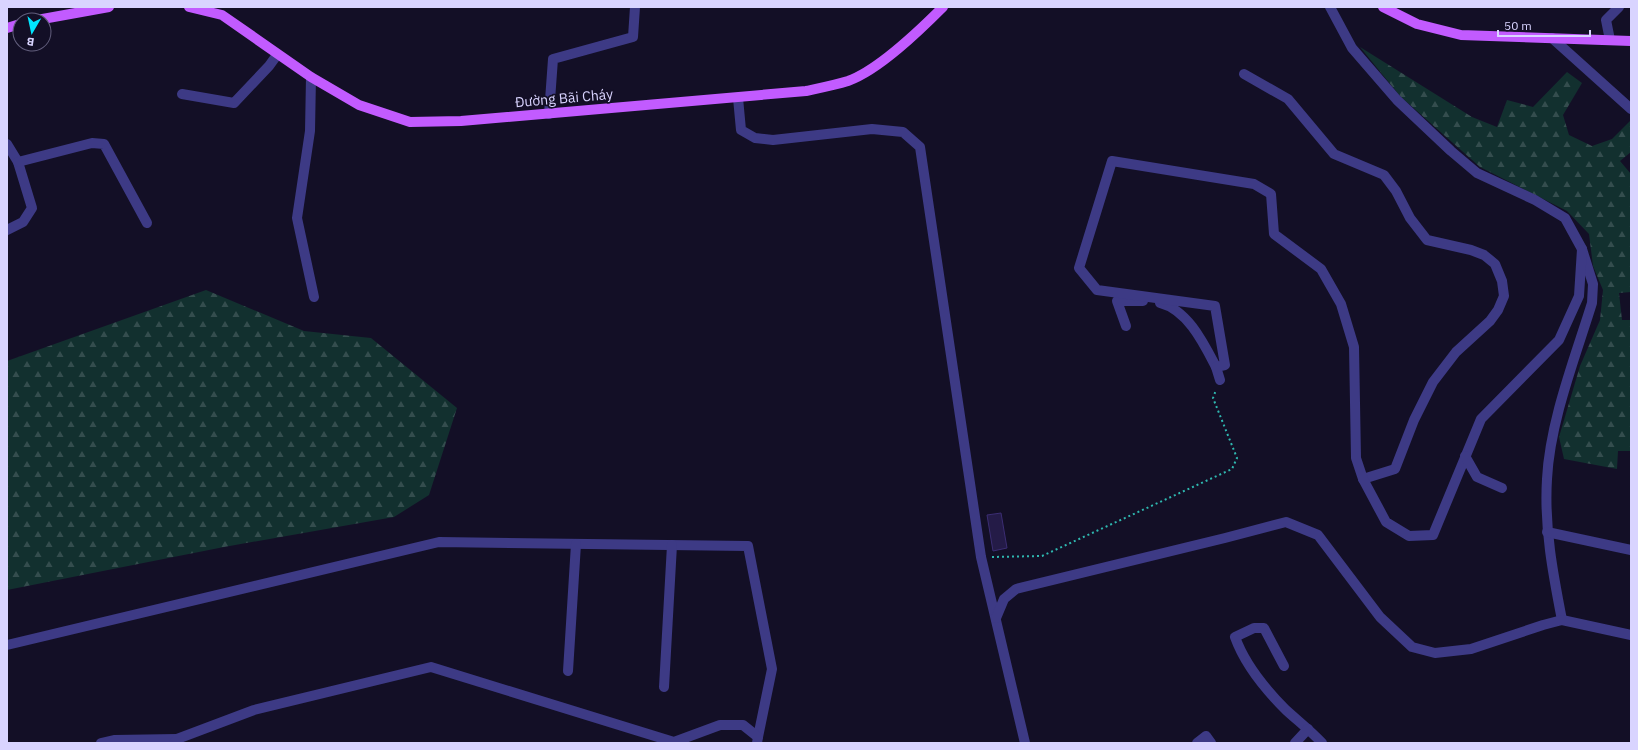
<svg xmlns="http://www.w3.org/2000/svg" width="1638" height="750" font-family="'IBM Plex Sans',sans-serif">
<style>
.forest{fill:url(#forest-firs)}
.building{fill:#241b47;stroke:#3b2d73}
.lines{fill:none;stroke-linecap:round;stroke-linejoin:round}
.path{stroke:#2fb8b0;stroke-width:2;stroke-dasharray:2 3;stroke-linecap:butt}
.minor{stroke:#3d3a85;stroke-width:10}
.major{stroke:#c25bff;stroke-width:10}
.labels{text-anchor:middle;stroke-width:3.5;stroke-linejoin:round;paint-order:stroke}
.street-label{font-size:14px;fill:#d9d4ff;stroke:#130f26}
</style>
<defs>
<pattern id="forest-firs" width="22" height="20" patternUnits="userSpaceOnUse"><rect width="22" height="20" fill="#12302f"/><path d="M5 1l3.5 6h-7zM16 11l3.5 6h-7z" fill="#344d4e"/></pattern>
</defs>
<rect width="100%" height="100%" fill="#130f26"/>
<!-- forest -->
<g class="forest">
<path d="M1360,47l112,70 25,10 10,-27 26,7 34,-35 15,11 -19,32 6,20 23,11 20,-7 18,-18 1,1v30l-11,9 11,13v118l-12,1 3,27h9v116l-1,15h-12l-1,18 -53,-10 -5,-22 21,-71 20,-46 3,-30 -10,-24 -4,-32 -22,-23 -87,-44 -80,-71z"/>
<path d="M206,290l98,41 67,7 86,70 -28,87 -35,22 -170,30 -217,43v-229z"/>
</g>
<!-- building -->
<path class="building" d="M1001,513l6,35 -14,3 -6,-36z"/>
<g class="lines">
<!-- path -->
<path class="path" d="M992,557l50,-1 190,-87 5,-11 -24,-60 3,-8"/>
<!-- minor -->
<g class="minor">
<path d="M1330,7l22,41 45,52 54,51 26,22 58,27 30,18 17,31 11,35 -1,19c-17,55 -42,118 -45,176 -3,48 6,95 15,141"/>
<path d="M1552,38l79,71"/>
<path d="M1610,40l-4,-20 13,-13"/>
<path d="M1244,74l44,25 46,55 50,21 12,16 14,27 17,22 44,10 13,5 11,9 7,17 2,15 -6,14 -8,11 -34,31 -23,30 -19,38 -19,49 -32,10"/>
<path d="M311,77l-1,54 -13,87 17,79"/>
<path d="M182,94l52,9 35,-37 8,-11"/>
<path d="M738,98l3,32 14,8 18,2 99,-11 31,3 17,15 61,410 44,186"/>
<path d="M549,114l4,-55 80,-22 2,-30"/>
<path d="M7,144l11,18 14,46 -9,14 -16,8"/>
<path d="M18,162l74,-19 12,1 43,79"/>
<path d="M1160,303c28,7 44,41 56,64"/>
<path d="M1126,326l-9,-25h26"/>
<path d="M1220,380l-4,-13 9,-2 -10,-59 -118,-16 -18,-22 33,-107 142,23 17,10 3,40 47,35 20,35 13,43 2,111 7,21 23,43 23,14 24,-1 48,-116 78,-79 20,-44 3,-47"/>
<path d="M1465,456l12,21 25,11"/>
<path d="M1547,532l84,18"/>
<path d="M996,618l8,-19 12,-10 209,-51 61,-16 32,13 62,82 32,30 23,6 36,-4 72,-24 19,-5 69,15"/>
<path d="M7,645l432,-103 309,4 24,123 -14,68"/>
<path d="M1284,666l-20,-38h-10l-19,9c10,28 30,52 51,73 12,11 25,21 36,33"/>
<path d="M568,671l8,-127"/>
<path d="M664,687l8,-142"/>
<path d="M101,743l13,-3 63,-1"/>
<path d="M174,743l3,-4 77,-29 177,-43 243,75 46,-17h23l15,12 -1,6"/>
<path d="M1197,743l9,-7 5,7"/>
<path d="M1295,743l13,-14"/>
</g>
<!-- major -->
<g class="major">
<path d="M189,7l33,8 89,62 48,28 51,17 51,-1 345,-30c14,-3 29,-6 42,-10 31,-11 72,-51 95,-74"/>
<path d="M1383,7l34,17 44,11 170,6"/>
<path d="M37,20l72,-13"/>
<path d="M7,28l13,-4"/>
</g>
</g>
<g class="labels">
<!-- street labels -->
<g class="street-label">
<text transform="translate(564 98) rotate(-5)" y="5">Đường Bãi Cháy</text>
</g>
</g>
<!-- border -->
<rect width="1638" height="750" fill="none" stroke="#d9d4ff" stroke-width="16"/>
<!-- north arrow -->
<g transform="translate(32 32) rotate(189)"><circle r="19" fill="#130f26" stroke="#625e7d"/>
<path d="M0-3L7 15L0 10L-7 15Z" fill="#00e5ff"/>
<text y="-6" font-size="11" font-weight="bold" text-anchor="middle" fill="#d9d4ff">B</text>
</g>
<!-- scale -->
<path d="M1498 30v6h92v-6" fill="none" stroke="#d9d4ff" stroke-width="2"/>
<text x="1504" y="30" font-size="12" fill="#d9d4ff" stroke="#130f26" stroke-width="3" paint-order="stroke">50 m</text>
</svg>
